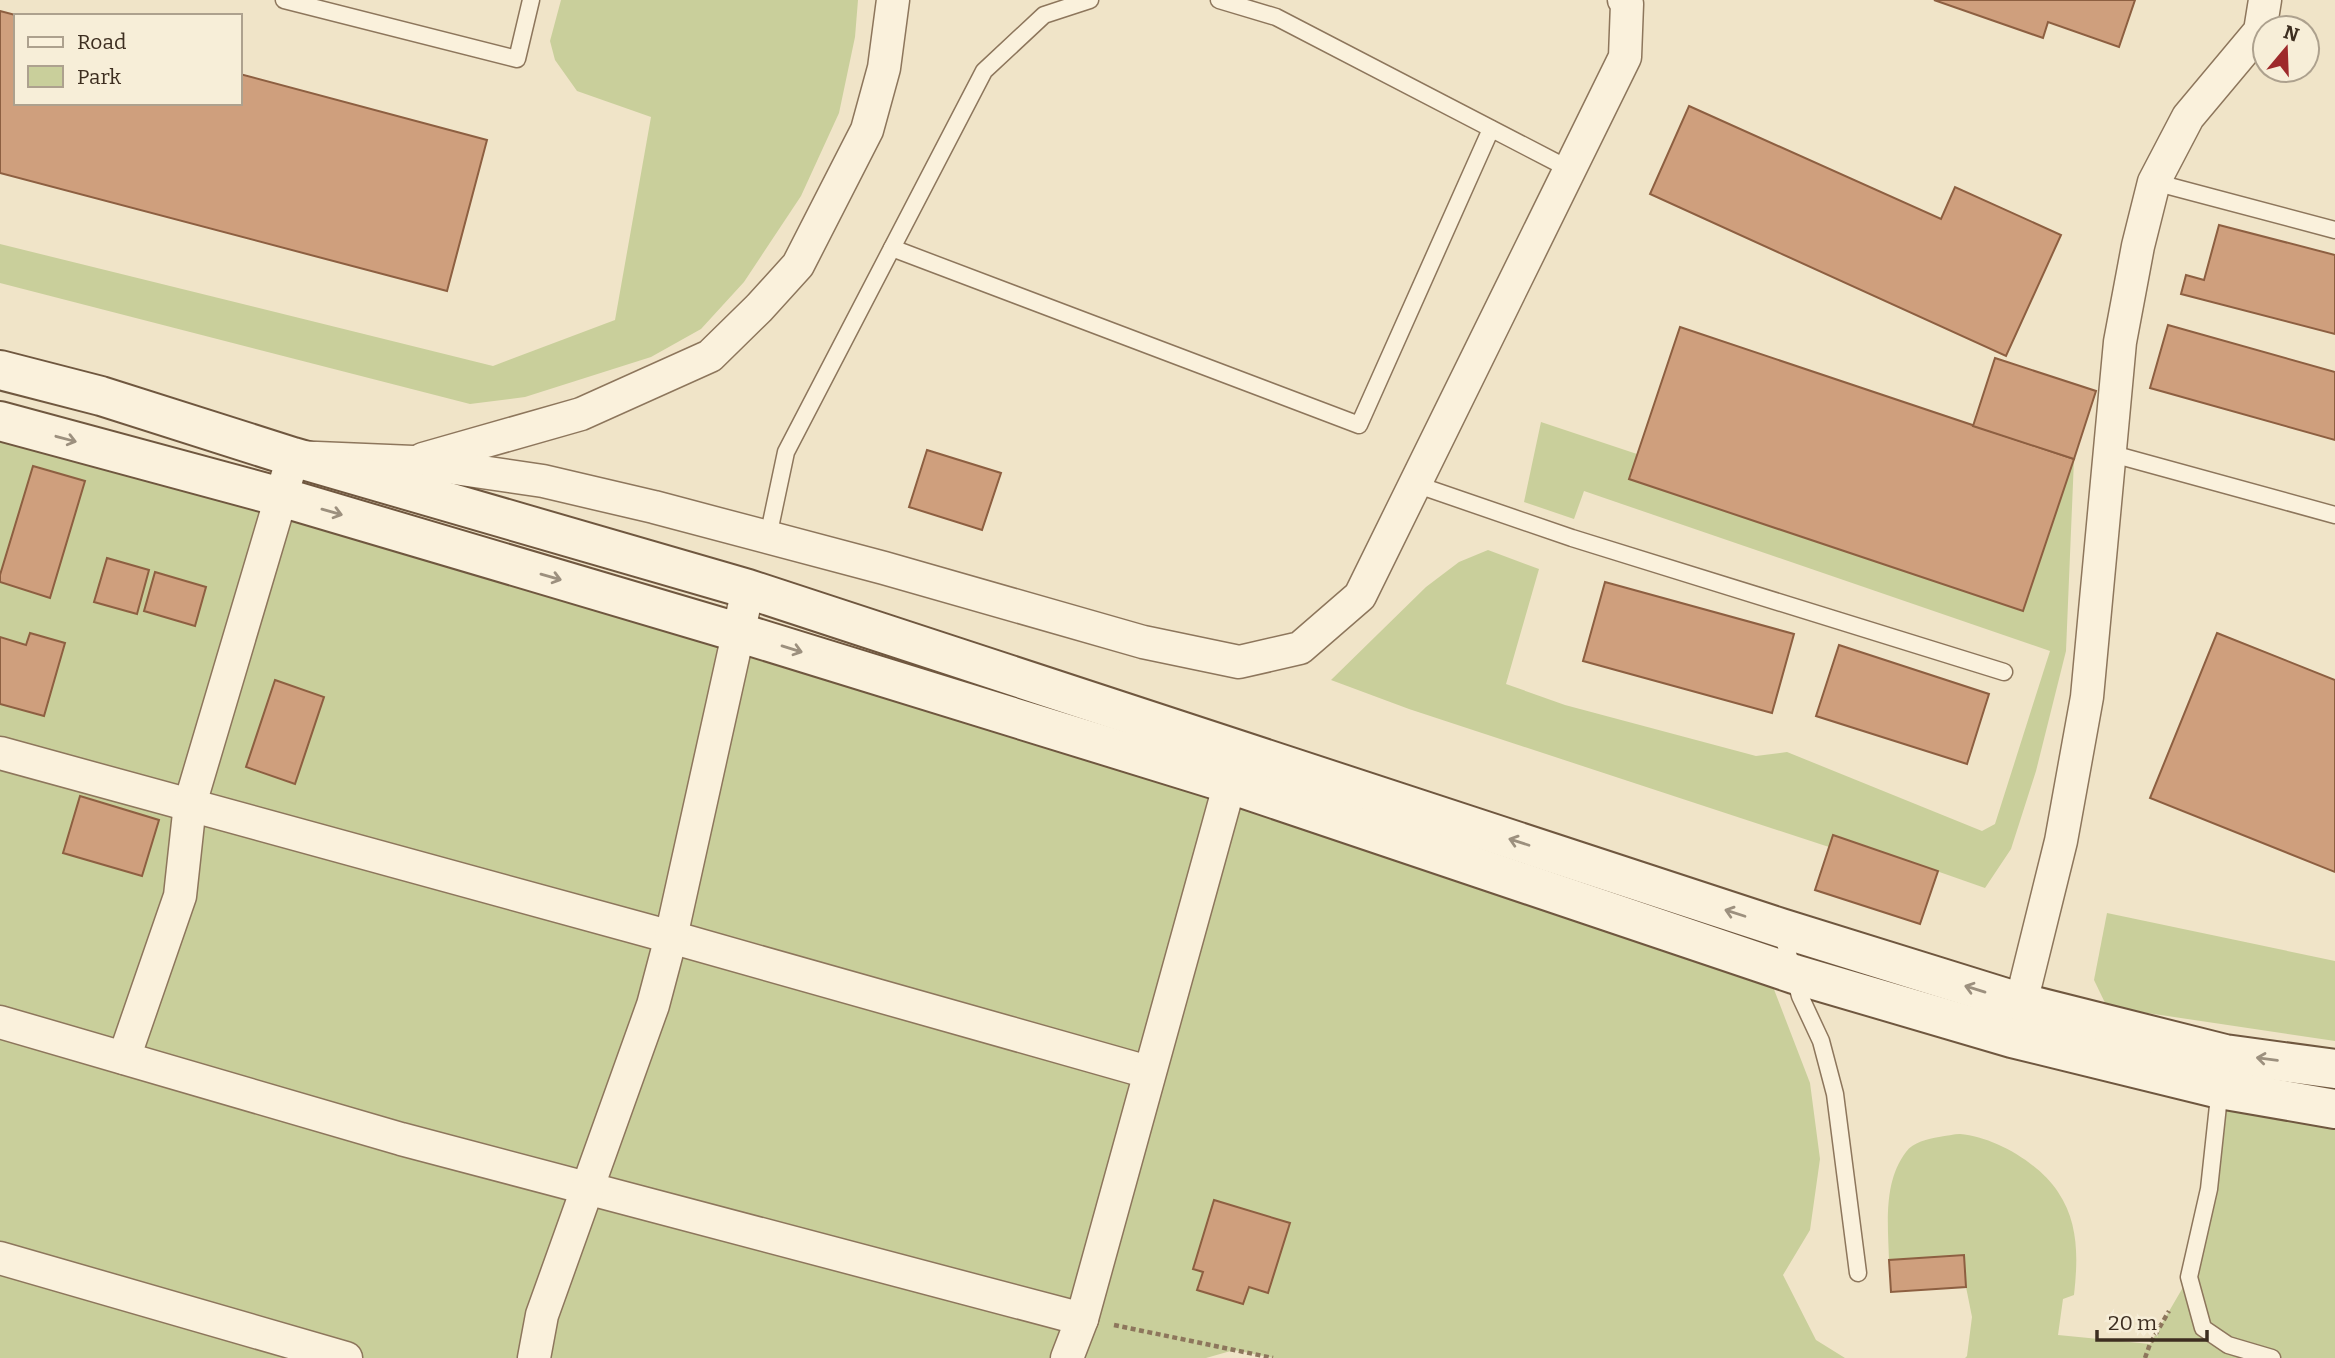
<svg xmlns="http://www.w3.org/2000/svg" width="2335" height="1358" font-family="Bitter,serif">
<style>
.green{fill:#c9cf9b}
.building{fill:#cf9f7d;stroke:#8d5f41;stroke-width:2}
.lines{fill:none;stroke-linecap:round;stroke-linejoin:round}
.service-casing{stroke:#8d765c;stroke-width:19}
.minor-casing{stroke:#8d765c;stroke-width:35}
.secondary-casing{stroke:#6f573f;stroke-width:42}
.path{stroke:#8d765c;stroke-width:4.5;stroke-dasharray:5 3.5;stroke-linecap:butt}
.service{stroke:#faf1dc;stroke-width:16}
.minor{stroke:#faf1dc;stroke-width:32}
.secondary{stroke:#faf1dc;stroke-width:38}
.oneway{stroke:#9c907e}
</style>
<rect width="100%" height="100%" fill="#f0e4c8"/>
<!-- green -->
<g class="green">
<path d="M561,0h297l-3,37 -16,76 -38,83 -57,86 -43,47 -50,28 -126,40 -55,7 -470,-121v-39l493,122 122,-46 36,-203 -74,-26 -22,-31 -5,-19z"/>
<path d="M1541,422l96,32 -8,25 393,132 52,-152 -8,192 -30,120 -25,78 -26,39 -151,-53 -5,12 -420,-138 -78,-29 95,-93 33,-25 29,-12 51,19 -33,115 59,21 191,51 31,-4 195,79 13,-7 55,-173 -466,-160 -10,28 -50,-17z"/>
<path d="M0,428l737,204 1033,347 40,104 10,76 -10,71 -27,45 33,65 29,18h-572l-39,-8 -28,8h-1206z"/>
<path d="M2107,913l228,48v80l-228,-34 -13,-27z"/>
<path d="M2219,1102l116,9v247h-370l2,-2 5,-39 -6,-30 -2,-31 -75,4c-1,-35 -6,-78 17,-108 7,-10 22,-13 33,-15 7,-1 15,-3 21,-3 35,3 79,29 98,58 21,31 20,67 16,103l-11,4 -5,36 92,9 39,-67z"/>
</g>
<!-- building -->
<g class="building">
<path d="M1934,0h201l-16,47 -71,-25 -5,16z"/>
<path d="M0,11l19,5h-3v87h224v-29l247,66 -40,151 -447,-118z"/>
<path d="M1689,106l252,113 14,-32 106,48 -55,121 -356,-162z"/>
<path d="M2219,225l116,30v79l-154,-40 5,-19 18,5z"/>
<path d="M2168,325l167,47v68l-185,-52z"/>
<path d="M1680,327l394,132 -51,152 -394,-132z"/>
<path d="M1995,358l101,33 -22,68 -101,-33z"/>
<path d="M927,450l74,23 -19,57 -73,-23z"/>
<path d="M33,466l52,15 -35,117 -50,-16v-7z"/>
<path d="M107,558l42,12 -12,44 -43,-12z"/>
<path d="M155,572l51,15 -11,39 -51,-15z"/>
<path d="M1605,582l189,52 -22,79 -189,-52z"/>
<path d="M30,633l35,10 -21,73 -44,-12v-67l26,8z"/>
<path d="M2217,633l118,47v192l-185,-74z"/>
<path d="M1839,645l150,49 -22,70 -151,-48z"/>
<path d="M275,680l49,17 -29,87 -49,-17z"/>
<path d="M80,796l79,24 -17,56 -79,-23z"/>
<path d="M1833,835l105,36 -18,53 -105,-34z"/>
<path d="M1214,1200l76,23 -22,70 -19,-6 -6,17 -46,-14 6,-18 -10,-3z"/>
<path d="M1964,1255l2,32 -75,5 -2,-32z"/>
</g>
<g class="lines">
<defs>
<g id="service">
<path d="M284,0l233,59 14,-59"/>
<path d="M1219,0l57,17 295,153"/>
<path d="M2154,182l181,48"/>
<path d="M892,248l467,177 132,-296"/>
<path d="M2109,453l226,62"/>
<path d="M1415,484l157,54 432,134"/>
<path d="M768,537l18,-85 198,-381 60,-56 46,-15"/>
<path d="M1781,929l19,67 21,45 14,53 23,179"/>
<path d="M2220,1087l-11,102 -20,88 14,51 25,17 44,13"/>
</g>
<g id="minor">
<path d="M423,459l158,-45 129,-58 49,-48 39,-43 69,-135 17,-62 9,-68"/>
<path d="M0,753l671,184 477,135"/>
<path d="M0,1022l401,117 681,180"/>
<path d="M2015,1027l46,-186 26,-144 33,-355 18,-96 16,-64 34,-65 72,-86 5,-31"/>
<path d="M124,1058l56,-162 10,-92 103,-347 120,5 130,19 111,26 230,61 259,74 96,20 61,-14 60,-52 265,-539 2,-53 -3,-4"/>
<path d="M0,1258l346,100"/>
<path d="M534,1358l8,-43 111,-310 18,-68 77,-348"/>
<path d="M1067,1358l15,-39 154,-558"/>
</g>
<g id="secondary">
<path d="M0,370l101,26 192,61 455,132 1033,339 241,75 203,51 110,15"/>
<path d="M0,421l281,76 456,135 493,152 564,190 218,64 208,51 115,20"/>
</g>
</defs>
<!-- service casing -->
<use href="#service" class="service-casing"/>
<!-- minor casing -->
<use href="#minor" class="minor-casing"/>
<!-- secondary casing -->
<use href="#secondary" class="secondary-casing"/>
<!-- path -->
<g class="path">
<path d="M1114,1325l159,33"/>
<path d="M2145,1358l5,-14 19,-33"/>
</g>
<!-- service -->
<use href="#service" class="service"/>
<!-- minor -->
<use href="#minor" class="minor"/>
<!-- secondary -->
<use href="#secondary" class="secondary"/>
</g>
<!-- one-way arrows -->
<defs><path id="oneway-shaft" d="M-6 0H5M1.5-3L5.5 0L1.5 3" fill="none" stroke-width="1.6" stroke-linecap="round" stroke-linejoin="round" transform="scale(1.75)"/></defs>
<g class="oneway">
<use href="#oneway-shaft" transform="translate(66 439) rotate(15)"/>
<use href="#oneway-shaft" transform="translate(332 512) rotate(16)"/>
<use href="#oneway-shaft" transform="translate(551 577) rotate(16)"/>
<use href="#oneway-shaft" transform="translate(792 649) rotate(17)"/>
<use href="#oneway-shaft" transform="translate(1519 842) rotate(-162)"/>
<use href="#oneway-shaft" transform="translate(1735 913) rotate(-162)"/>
<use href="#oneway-shaft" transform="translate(1975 989) rotate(-163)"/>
<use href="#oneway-shaft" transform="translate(2267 1059) rotate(-173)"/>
</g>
<!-- legend -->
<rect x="14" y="14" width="228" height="91" fill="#f7eed8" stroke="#ada18e" stroke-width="2"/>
<rect x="28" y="37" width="35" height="10" fill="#faf1dc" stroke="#ada18e" stroke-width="2"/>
<text x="77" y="49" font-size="21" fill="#3d2e20">Road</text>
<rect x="28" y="66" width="35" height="21" fill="#c9cf9b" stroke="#ada18e" stroke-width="2"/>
<text x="77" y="84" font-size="21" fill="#3d2e20">Park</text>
<!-- north arrow -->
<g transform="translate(2286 49) rotate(19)"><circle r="33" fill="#f7eed8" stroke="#ada18e" stroke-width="2"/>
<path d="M0-5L12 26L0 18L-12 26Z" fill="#9e2a2b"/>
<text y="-10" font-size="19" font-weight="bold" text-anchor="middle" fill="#3d2e20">N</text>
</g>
<!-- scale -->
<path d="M2097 1330v10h110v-10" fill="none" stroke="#3d2e20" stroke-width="3.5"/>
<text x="2108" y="1330" font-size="21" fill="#3d2e20" stroke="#f7eed8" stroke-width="5" paint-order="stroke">20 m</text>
</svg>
